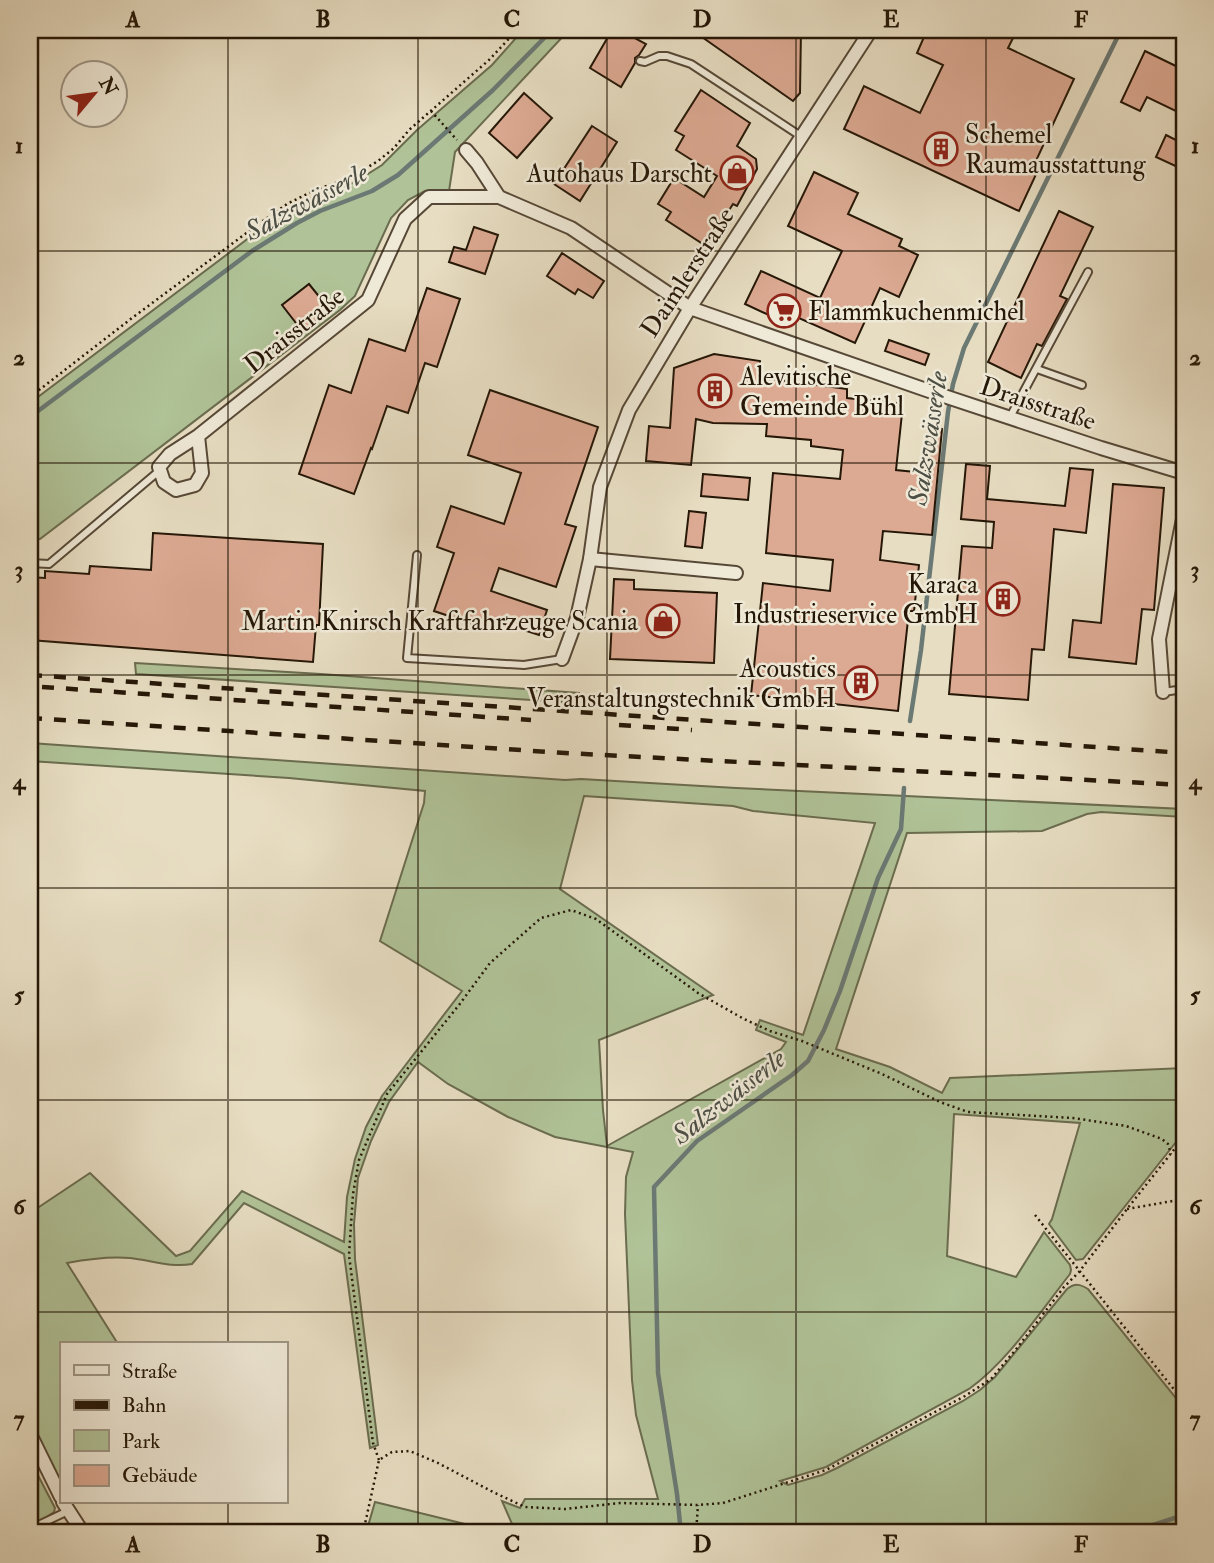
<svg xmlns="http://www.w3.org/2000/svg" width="1214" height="1563" font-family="'IM FELL Double Pica',serif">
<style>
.green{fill:#b0c297;stroke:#6a6c4f;stroke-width:2;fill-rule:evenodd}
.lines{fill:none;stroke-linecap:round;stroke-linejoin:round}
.stream{stroke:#6b7974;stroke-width:4.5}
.building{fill:#dca992;stroke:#251707;stroke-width:2}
.service-casing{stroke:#564836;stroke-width:10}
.minor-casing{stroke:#564836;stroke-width:16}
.path{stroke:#251707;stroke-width:2.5;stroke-dasharray:2 3.5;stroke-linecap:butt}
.service{stroke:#efe9d7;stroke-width:6}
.minor{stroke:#efe9d7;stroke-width:12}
.rail{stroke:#251707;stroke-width:4.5;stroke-dasharray:12 12;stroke-linecap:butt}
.grid{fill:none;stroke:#251707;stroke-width:2;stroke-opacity:0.55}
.labels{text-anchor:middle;stroke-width:5;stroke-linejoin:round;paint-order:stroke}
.poi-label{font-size:26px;fill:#251707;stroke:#efe9d7;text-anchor:end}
.street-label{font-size:26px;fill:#251707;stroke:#efe9d7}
.water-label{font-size:28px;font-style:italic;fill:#4e5046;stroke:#efe9d7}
.neatline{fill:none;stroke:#251707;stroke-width:2.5}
.grid-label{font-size:23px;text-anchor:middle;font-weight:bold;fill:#251707}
</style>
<rect width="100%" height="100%" fill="#e7ddc2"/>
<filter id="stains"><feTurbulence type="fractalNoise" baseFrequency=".00286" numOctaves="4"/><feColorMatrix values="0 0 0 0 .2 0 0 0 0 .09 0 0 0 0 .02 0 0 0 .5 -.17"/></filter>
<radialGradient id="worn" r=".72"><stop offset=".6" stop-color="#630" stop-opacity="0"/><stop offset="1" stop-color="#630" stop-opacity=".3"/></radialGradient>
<!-- green -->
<g class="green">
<path d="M523,30h46l-114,122 -6,39h-24l-17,9 -17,18 -36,78 -15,14 -300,229 -10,1v-93l5,-5 -5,3v-42l248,-187 23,-14 54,-20 27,-17 35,-35 75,-65z"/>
<path d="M135,663l186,11 258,19 -1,10 -442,-29z"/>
<path d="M30,743l535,37 16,-1 155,9 448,21v8l-83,-5 -14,2 -45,17 -135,2 -71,216 54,18 52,26 8,-15 234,-10v64l-101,127 -7,1 -27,-36 3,-5 28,-96 -126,-9 -7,142 69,21 28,-45 26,33 1,5 -1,4c-30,38 -62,87 -101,115l-143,78 -46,14 8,4 34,-10 15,-7 126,-67 17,-11 15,-13 72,-88c8,-6 13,-5 21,0l96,119v125h-668l-14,-32 18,7 5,-9h133l-22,-84 -4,-35 -7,-166 1,-37 7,-25 -78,-15 -47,-20 -60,-33 -30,-22 -29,40 -18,39 -13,37 -4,46 1,35 23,186 -8,3 -26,-194 -100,-51 -52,61c-21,4 -42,-4 -62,-6 -22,-2 -42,1 -63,5l51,81h-57v130l-6,4 -25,-51v-214l60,-40 86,83 14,-5 52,-60 102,51 3,-45 8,-38 11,-32 16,-31 80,-105 -82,-50 44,-138 1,-12 -136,-13 -259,-17zM584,796l149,10 20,5 122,12 -72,212 -43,-15 -4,10 30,12 -5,7 -174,97 -4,-36 -4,-70 114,-45 -153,-106z"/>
<path d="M30,1460l25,48 -1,4 -10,7 3,8 13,-3 4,3 5,6h-39z"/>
<path d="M375,1502l127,31h-136z"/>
</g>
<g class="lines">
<!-- stream -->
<g class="stream">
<path d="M30,417l222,-166 45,-28 23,-12 52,-20 26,-16 95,-85 59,-60"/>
<path d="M910,721l11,-71 27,-238 5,-28 11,-36 157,-318"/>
<path d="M681,1533l-4,-39 -19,-121 -4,-186 43,-46 95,-66 16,-14 16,-31 16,-39 38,-113 23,-49 3,-41"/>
<path d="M1128,1533l56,-18"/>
</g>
</g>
<!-- building -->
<g class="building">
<path d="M612,30h8l26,14 -7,11 -4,3v5l-14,24 -31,-19z"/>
<path d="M692,30h109l-1,63 -7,8z"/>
<path d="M927,30h90l-9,18 66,31 -40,86 5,3 -20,43 -175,-82 20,-43 56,27 23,-48 -26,-12z"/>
<path d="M1145,51l39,19v45l-37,-18 -7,14 -19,-9z"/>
<path d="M701,90l49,33 -13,23 19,13 1,10 -20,37 -4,-2 -27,42 -40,-26 5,-8 -13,-8 16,-26 30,19 13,-21 -41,-26 8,-14 -9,-5z"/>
<path d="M524,93l28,25 -35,40 -28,-25z"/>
<path d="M592,126l25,16 -37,59 -26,-17z"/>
<path d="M1166,135l18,9v26l-28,-13z"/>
<path d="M814,172l44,21 -10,21 54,25 -3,7 19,9 -19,42 -19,-9 -25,55 -65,-29 -4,9 -41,-19 16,-33 59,27 22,-47 -54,-25z"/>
<path d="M1059,211l34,16 -33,69 7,3 -25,47 -5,-2 -16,34 -33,-16z"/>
<path d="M474,227l24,8 -13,39 -36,-12 5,-15 12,3z"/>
<path d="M562,253l42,28 -11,17 -15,-9 -3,5 -28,-18z"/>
<path d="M309,284l21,26 -27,22 -21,-27z"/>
<path d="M427,288l33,11 -23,68 -12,-4 -17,50 -21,-7 -15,43 -1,-1 -17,46 -55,-20 30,-89 22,8 18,-54 36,12z"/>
<path d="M889,340l40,14 -4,11 -40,-14z"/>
<path d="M714,354l46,7 -1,16 88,12v9l56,6 -7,66 29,3 4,-46 13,2 -10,106 -49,-4 -3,29 39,5 -5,46h-5l-11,100 -147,-16 12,-112 67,8 3,-31 -67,-7 7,-80 67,6 3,-29 -32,-4v-6l-45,-4 1,-12 -54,-1 -17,-4 -5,46 -45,-4 3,-35 21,2 4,-60z"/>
<path d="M490,390l108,37 -33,97 11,3 -20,60 -57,-19 -8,23 56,19 -8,25 -56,-18 -4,9 -45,-15 20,-58 -17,-6 14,-41 53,18 17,-51 -53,-18z"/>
<path d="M966,464l24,2 -3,33 78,7 5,-38 23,2 -7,63 -32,-4 -10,121 -12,-1 -4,51 -79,-6 13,-148 30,2 2,-26 -33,-3z"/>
<path d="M703,474l47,4 -2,22 -47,-4z"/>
<path d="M1113,484l51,4 -10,122 -12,-1 -6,55 -67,-7 4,-37 28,3z"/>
<path d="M689,511l17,2 -4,35 -17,-2z"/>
<path d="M153,533l170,11 -4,81h-3l-3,37 -283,-22v-63l15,1v-7l44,3 1,-8 61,4z"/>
<path d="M614,579l20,1v9l83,4 -3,70 -104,-4z"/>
</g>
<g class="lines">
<defs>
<g id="service">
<path d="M640,61l5,1 14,-6h8l24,8 111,73"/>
<path d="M1037,369l45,16"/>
<path d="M1184,392l-2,4h2"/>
<path d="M1010,417l78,-145"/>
<path d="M417,555l-10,103 117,7 38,-6"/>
<path d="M30,563l19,1 110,-93"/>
<path d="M1163,692l21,-3"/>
<path d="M30,1529l38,-18"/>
</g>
<g id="minor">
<path d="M466,150l11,13 22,34"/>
<path d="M198,436l4,37 -7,12 -19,5 -12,-8 -5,-15 11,-13 28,-18 170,-136 37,-81 24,-22h70l72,31 119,80 245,85 166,55 83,25"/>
<path d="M590,559l146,14"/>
<path d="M562,659l15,-41 13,-59 10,-72 29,-77 61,-102 181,-278"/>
<path d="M1163,692l-4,-53 25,-125"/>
<path d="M30,1434l31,63"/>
<path d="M63,1502l20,31"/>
</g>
</defs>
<!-- service casing -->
<use href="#service" class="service-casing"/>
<!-- minor casing -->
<use href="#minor" class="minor-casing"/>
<!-- path -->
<g class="path">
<path d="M431,111l26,29"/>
<path d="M30,397l102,-79 128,-95 27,-19 28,-14 35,-12 28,-17 16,-13 15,-18 80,-70 28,-30"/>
<path d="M1127,1209l57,-10"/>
<path d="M1035,1215l149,187"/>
<path d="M379,1460l-6,-17 -24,-188 4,-61 6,-34 28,-66 72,-89 31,-42 51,-45 30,-8 25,9 102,74 46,26 26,12 32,10 80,33 58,28 28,10 105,6 53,8 36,13 6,5 3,10"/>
<path d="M363,1533l16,-73 13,-8 18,-1 28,12 55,29 32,15 40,2 55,-6 78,2 25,-2 103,-33 139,-74 26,-17 26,-31 47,-61 15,-15 48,-63 57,-72"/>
<path d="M696,1533l2,-28"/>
</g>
<!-- service -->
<use href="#service" class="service"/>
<!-- minor -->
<use href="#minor" class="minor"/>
<!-- rail -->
<g class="rail">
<path d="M30,675l1154,78"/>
<path d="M42,687l489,33"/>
<path d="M30,718l535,35 619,32"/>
<path d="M619,725l73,5"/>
</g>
</g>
<!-- grid -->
<path class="grid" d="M228,30v1314M418,30v1503M607,30v1503M796,30v1503M986,30v1503M30,251h1154M30,463h1154M30,675h1154M30,888h1154M30,1100h1154M30,1312h1154M228,1502v31"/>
<!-- icons -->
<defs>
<symbol id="building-ring" viewBox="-11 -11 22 22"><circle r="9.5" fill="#efe9d7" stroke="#8f2418" stroke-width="1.5"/><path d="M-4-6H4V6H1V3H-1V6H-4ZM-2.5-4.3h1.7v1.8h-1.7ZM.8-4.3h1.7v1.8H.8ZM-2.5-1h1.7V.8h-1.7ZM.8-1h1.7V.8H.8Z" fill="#8f2418"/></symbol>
<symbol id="shop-ring" viewBox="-11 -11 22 22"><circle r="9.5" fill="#efe9d7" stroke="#8f2418" stroke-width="1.5"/><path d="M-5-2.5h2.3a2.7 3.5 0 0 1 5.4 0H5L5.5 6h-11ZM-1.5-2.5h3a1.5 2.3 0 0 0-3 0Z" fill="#8f2418"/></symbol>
<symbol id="supermarket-ring" viewBox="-11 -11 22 22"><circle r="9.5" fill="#efe9d7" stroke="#8f2418" stroke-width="1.5"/><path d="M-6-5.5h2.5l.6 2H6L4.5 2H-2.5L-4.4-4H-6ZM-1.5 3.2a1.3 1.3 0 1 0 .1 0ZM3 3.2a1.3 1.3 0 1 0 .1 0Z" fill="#8f2418"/></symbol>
</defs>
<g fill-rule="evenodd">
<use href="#building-ring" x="922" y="130" width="38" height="38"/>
<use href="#shop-ring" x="718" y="154" width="38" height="38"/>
<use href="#supermarket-ring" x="765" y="292" width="38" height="38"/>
<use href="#building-ring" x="696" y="372" width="38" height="38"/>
<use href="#building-ring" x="984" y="580" width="38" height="38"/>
<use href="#shop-ring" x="644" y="602" width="38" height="38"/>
<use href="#building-ring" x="842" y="664" width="38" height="38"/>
</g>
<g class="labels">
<!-- poi labels -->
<g class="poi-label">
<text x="965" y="143" text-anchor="start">Schemel<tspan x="965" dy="30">Raumausstattung</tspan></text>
<text x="712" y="182">Autohaus Darscht</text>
<text x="808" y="320" text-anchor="start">Flammkuchenmichel</text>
<text x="740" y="385" text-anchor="start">Alevitische<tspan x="740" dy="30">Gemeinde Bühl</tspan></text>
<text x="978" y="593">Karaca<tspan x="978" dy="30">Industrieservice GmbH</tspan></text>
<text x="638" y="630">Martin Knirsch Kraftfahrzeuge Scania</text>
<text x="836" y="677">Acoustics<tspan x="836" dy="30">Veranstaltungstechnik GmbH</tspan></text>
</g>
<!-- street labels -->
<g class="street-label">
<text transform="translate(687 272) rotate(-57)" y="9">Daimlerstraße</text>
<text transform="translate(294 330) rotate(-39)" y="9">Draisstraße</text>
<text transform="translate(1038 403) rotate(18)" y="9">Draisstraße</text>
</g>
<!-- water labels -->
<g class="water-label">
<text transform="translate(306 201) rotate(-28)" y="10">Salzwässerle</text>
<text transform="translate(927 438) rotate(-81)" y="10">Salzwässerle</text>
<text transform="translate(728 1096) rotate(-38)" y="10">Salzwässerle</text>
</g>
</g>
<!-- margin -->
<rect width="1214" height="1563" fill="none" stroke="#e7ddc2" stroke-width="77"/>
<!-- legend -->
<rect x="60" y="1342" width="228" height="161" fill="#efe9d7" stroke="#9e9584" stroke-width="2"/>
<rect x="74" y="1365" width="35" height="10" fill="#efe9d7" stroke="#9e9584" stroke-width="2"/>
<text x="122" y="1378" font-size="21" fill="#251707">Straße</text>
<rect x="74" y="1400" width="35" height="10" fill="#251707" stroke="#9e9584" stroke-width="2"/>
<text x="122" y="1412" font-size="21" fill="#251707">Bahn</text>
<rect x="74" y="1430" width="35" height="21" fill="#b0c297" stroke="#9e9584" stroke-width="2"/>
<text x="122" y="1448" font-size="21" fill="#251707">Park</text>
<rect x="74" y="1465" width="35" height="21" fill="#dca992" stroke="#9e9584" stroke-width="2"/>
<text x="122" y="1482" font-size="21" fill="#251707">Gebäude</text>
<!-- north arrow -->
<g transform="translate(94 94) rotate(61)"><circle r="33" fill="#efe9d7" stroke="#9e9584" stroke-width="2"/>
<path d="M0-5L12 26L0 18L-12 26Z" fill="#8f2418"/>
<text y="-10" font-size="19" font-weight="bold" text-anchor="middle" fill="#251707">N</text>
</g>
<rect x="38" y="38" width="1138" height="1486" class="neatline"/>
<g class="grid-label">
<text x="133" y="27">A</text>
<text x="323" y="27">B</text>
<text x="512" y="27">C</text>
<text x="702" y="27">D</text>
<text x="891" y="27">E</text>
<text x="1081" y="27">F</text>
<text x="19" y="153">1</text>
<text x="1195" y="153">1</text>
<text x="19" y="365">2</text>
<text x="1195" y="365">2</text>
<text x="19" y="577">3</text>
<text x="1195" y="577">3</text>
<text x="19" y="789">4</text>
<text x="1195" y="789">4</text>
<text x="19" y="1002">5</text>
<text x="1195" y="1002">5</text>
<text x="19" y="1214">6</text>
<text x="1195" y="1214">6</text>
<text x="19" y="1426">7</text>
<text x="1195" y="1426">7</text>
<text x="133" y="1552">A</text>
<text x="323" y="1552">B</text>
<text x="512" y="1552">C</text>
<text x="702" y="1552">D</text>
<text x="891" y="1552">E</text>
<text x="1081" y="1552">F</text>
</g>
<rect width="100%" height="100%" filter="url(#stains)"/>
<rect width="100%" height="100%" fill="url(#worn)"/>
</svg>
